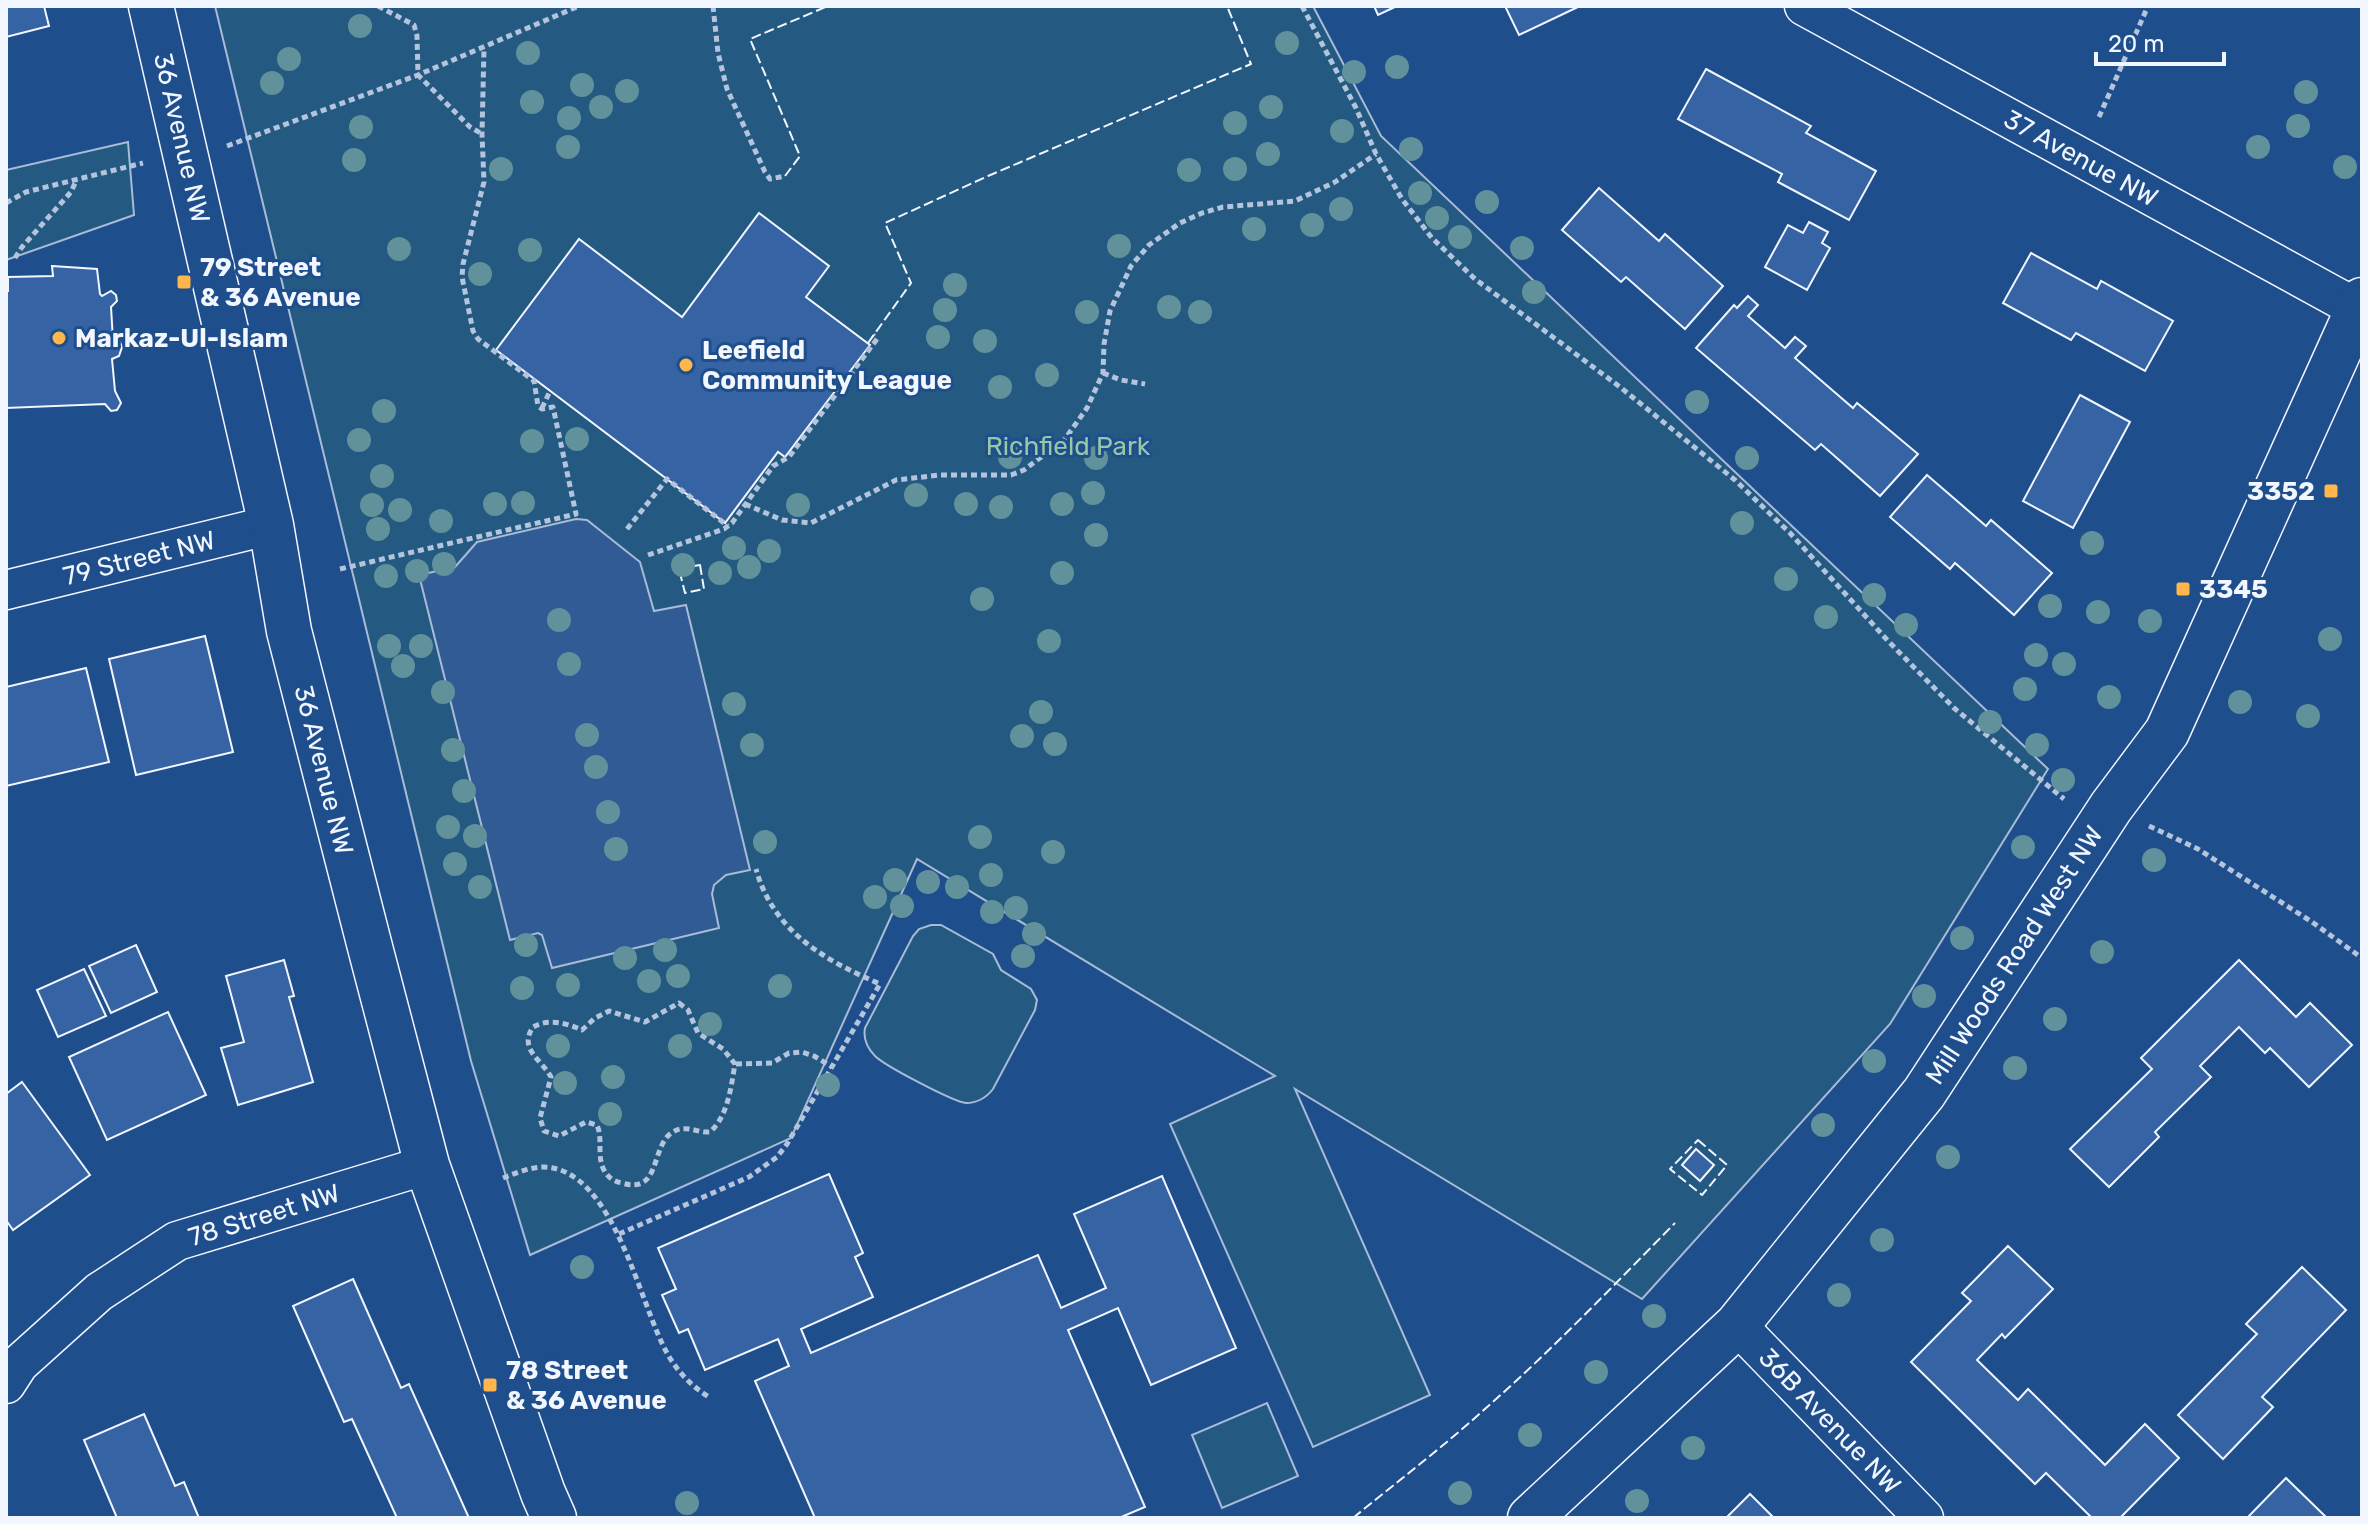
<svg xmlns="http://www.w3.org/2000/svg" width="2368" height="1524" font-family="Rubik,sans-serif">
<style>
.green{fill:#245a82;stroke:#a8bbd7;stroke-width:2}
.parking{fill:#305b95;stroke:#a8bbd7;stroke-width:2}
.building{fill:#3563a3;stroke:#f2f6ff;stroke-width:2}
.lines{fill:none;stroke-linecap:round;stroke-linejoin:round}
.minor-casing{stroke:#f2f6ff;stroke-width:41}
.tertiary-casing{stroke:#f2f6ff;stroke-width:47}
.path{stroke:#b3c4dc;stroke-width:5;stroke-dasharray:6 4;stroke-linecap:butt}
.minor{stroke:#1f4e8c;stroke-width:38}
.tertiary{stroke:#1f4e8c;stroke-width:44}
.fence{stroke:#f2f6ff;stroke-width:2;stroke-dasharray:10 4;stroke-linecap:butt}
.tree{fill:#61919a}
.poi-dot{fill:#ffb74d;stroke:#1f4e8c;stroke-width:3}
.labels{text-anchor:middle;stroke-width:6;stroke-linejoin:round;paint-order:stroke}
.street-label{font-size:26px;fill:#f2f6ff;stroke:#1f4e8c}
.poi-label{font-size:26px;font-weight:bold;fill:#f2f6ff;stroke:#1f4e8c;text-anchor:start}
.park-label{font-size:26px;fill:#97c8a6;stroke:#1f4e8c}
</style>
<rect width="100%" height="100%" fill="#1f4e8c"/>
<!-- green -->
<g class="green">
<path d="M215,6h1098l68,130 667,633 -158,255 -248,275 -347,-210 135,306 -117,52 -143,-323 105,-48 -358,-217 -126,279 -261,117 -59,-194z"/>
<path d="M128,142l6,73 -128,45v-90z"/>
<path d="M931,925h10l52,29 8,16 30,19 6,11 -2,10 -42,79c-7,9 -16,14 -27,14 -12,-1 -81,-37 -91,-47 -8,-8 -12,-17 -10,-28l48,-92 6,-7z"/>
<path d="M1267,1403l31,73 -76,32 -30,-73z"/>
</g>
<!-- parking -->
<path class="parking" d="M576,519l11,1 53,42 14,49 32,-6 64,265 -24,5 -12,10 -2,9 7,34 -167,40 -10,-33 -4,-2 -28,7 -91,-365 36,-8 22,-25z"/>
<!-- building -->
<g class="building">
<path d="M6,6h38l5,20 -43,11z"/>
<path d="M1374,6h23l-19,9z"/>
<path d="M1505,6h75l-61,29z"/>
<path d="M1706,69l105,57 -5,7 70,38 -27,49 -71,-38 4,-8 -104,-55z"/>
<path d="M1599,188l60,53 6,-7 58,52 -38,43 -59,-52 -5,5 -59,-52z"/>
<path d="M759,213l70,53 -23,31 64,48 -85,112 -7,-5 -53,71 -229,-173 83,-111 103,78z"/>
<path d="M1809,222l19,10 -6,11 8,5 -23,42 -42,-23 23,-42 15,8z"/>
<path d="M2031,253l66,36 4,-8 72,40 -28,50 -69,-38 -5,7 -68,-37z"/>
<path d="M52,266l45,3 3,25 2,2 9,-5 5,4 1,6 -6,6 2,33 7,2 2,5 -3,9 -7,3 3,32 6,12 -4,7 -6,1 -6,-7 -99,4v-117h2v-14l45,-1z"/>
<path d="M1748,296l10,9 -10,11 37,32 10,-11 11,9 -11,12 58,50 4,-5 61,51 -38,42 -59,-52 -6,6 -119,-102 38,-43 3,3z"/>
<path d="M2080,395l50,27 -57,106 -50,-27z"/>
<path d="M1927,475l59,51 5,-6 61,53 -38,42 -59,-52 -5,6 -60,-52z"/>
<path d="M205,636l28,116 -97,23 -27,-116z"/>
<path d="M86,668l23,94 -103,24v-99z"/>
<path d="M136,945l21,47 -46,21 -22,-47z"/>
<path d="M284,960l10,36 -5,1 24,85 -75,23 -17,-57 23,-6 -18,-66z"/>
<path d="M2239,960l57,57 14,-14 42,42 -43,42 -39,-39 -5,5 -26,-26 -39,39 11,11 -56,55 4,5 -50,50 -39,-38 82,-80 -11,-11z"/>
<path d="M84,969l22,47 -48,21 -21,-47z"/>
<path d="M168,1012l38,83 -99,45 -38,-83z"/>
<path d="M22,1082l68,93 -77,55 -7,-10v-126z"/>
<path d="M1696,1149l18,16 -14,16 -18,-16z"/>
<path d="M829,1174l34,79 -8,4 18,40 -72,32 10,24 227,-98 23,53 45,-20 -32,-74 88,-38 74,172 -85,37 -33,-77 -50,22 77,177 -26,11h-304l-60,-137 34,-15 -11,-27 -73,31 -17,-41 -9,4 -17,-38 14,-6 -18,-41z"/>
<path d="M2008,1246l45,43 -48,49 -3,-4 -25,26 41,40 10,-11 77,76 40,-41 34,34 -59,60h-28l-46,-45 -11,11 -124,-122 60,-61 -9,-8z"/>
<path d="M2302,1267l44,43 -84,87 11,10 -50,52 -45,-44 79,-81 -11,-10z"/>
<path d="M353,1279l48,109 8,-4 60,134h-72l-45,-99 -8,3 -51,-116z"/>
<path d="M144,1414l31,72 9,-4 15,36h-82l-33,-78z"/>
<path d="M2286,1478l41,40h-80z"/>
<path d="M1750,1494l24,24h-48z"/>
</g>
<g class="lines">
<defs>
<g id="minor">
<path d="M1804,6l554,303"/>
<path d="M6,590l265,-65"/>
<path d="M1737,1325l187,193"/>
<path d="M6,1384l13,-20 80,-72 78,-51 250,-76"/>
</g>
<g id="tertiary">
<path d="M151,6l120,519 18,106 82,320 56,214 116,328 11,25"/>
<path d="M1530,1518l207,-193 187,-232 187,-286 56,-75 195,-432"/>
</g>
</defs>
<!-- minor casing -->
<use href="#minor" class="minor-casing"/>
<!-- tertiary casing -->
<use href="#tertiary" class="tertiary-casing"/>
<!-- path -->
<g class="path">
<path d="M378,6l36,19 3,11 1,39 52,52 12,7"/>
<path d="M713,6l5,47 9,36 38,83 5,7 15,-3"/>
<path d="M1302,6l54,102 20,46 26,45 30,39 43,41 145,108 115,93 55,53 99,109 65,66 110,91"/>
<path d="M2099,117l49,-111"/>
<path d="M227,146l191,-71 161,-69"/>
<path d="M6,203l20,-11 117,-29"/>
<path d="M15,258l7,-11 49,-55 5,-11"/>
<path d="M1103,373l18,7 24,4"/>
<path d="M542,408l8,-17"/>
<path d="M745,504l37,16 29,3 85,-43 44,-5h71l13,-5 41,-31 22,-31 16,-35 1,-29 6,-33 21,-45 18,-21 31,-22 22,-10 21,-6 72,-6 40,-19 41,-28"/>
<path d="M627,529l40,-50 61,47"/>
<path d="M648,555l76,-26 8,-6 41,-57 16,-9 88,-118 -4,-4"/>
<path d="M340,569l236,-55 -23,-107 -11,2 -4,-3 -4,-25 -56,-42 -5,-8 -11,-54 1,-13 21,-82 -2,-48 2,-86"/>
<path d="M2149,826l49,23 114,73 50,36"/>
<path d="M679,1003l9,7 10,23 25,16 12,15c-4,23 -7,52 -25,68 -13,1 -25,-8 -37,0 -23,13 -11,63 -51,51 -9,-2 -15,-6 -19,-15 -6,-14 0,-29 -6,-43l-11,-3 -27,14 -15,-5 -4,-13 11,-41c-9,-17 -33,-28 -18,-50 16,-9 33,-4 49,3l13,-12 14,-7 36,11z"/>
<path d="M736,1064l36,-1 17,-10 13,-1 12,4 18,11"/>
<path d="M503,1178c13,-5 27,-11 41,-11 70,2 95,136 123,186 10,18 24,33 42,44"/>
<path d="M619,1234l130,-57 28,-20 10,-13 93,-160c-56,-24 -107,-53 -124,-115"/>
</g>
<!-- minor -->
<use href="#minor" class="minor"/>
<!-- tertiary -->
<use href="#tertiary" class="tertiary"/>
<!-- fence -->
<g class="fence">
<path d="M785,176l15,-20 -50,-117 78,-33"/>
<path d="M868,343l43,-60 -26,-60 103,-47 263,-112 -24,-58"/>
<path d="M700,565l4,24 -19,4 -6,-24z"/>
<path d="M1698,1140l29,25 -25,30 -32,-26z"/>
<path d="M1353,1518c45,-37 90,-71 133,-110 66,-58 127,-122 189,-185"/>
</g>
</g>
<!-- trees -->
<g class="tree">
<circle cx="360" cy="26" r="12"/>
<circle cx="1287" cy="43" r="12"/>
<circle cx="528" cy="53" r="12"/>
<circle cx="289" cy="59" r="12"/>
<circle cx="1397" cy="67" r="12"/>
<circle cx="1354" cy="72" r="12"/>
<circle cx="272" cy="83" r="12"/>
<circle cx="582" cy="85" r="12"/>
<circle cx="627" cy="91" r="12"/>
<circle cx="2306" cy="92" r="12"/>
<circle cx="532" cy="102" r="12"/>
<circle cx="601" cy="107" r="12"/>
<circle cx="1271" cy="107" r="12"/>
<circle cx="569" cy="118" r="12"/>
<circle cx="1235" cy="123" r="12"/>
<circle cx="2298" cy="126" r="12"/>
<circle cx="361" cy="127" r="12"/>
<circle cx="1342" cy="131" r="12"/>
<circle cx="568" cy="147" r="12"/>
<circle cx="2258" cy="147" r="12"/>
<circle cx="1411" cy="149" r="12"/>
<circle cx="1268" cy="154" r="12"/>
<circle cx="354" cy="160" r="12"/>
<circle cx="2345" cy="167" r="12"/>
<circle cx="501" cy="169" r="12"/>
<circle cx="1235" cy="169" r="12"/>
<circle cx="1189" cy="170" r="12"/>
<circle cx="1420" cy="193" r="12"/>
<circle cx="1487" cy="202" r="12"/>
<circle cx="1341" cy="209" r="12"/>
<circle cx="1437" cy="218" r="12"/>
<circle cx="1312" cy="225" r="12"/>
<circle cx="1254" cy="229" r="12"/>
<circle cx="1460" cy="237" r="12"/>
<circle cx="1119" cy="246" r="12"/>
<circle cx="1522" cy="248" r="12"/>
<circle cx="399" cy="249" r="12"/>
<circle cx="530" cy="250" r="12"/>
<circle cx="480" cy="274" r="12"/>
<circle cx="955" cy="285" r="12"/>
<circle cx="1534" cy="292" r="12"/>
<circle cx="1169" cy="307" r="12"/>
<circle cx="945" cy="310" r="12"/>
<circle cx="1087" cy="312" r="12"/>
<circle cx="1200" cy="312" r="12"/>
<circle cx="938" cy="337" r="12"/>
<circle cx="985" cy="341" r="12"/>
<circle cx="1047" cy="375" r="12"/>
<circle cx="1000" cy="387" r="12"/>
<circle cx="1697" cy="402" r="12"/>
<circle cx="384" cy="411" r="12"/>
<circle cx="577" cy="439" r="12"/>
<circle cx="359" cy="440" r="12"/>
<circle cx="532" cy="441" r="12"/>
<circle cx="1010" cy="457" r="12"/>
<circle cx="1096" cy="458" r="12"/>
<circle cx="1747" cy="458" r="12"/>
<circle cx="382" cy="476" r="12"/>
<circle cx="1093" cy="493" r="12"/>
<circle cx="916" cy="495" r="12"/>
<circle cx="523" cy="503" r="12"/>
<circle cx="495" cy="504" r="12"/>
<circle cx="966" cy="504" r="12"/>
<circle cx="1062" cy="504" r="12"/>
<circle cx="372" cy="505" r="12"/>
<circle cx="798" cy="505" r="12"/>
<circle cx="1001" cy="507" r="12"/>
<circle cx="400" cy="510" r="12"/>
<circle cx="441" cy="521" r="12"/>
<circle cx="1742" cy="523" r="12"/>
<circle cx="378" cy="529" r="12"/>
<circle cx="1096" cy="535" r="12"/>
<circle cx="2092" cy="543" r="12"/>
<circle cx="734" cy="548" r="12"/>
<circle cx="769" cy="551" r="12"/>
<circle cx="444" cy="564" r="12"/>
<circle cx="683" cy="565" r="12"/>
<circle cx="749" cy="567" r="12"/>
<circle cx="417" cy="571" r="12"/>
<circle cx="720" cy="573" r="12"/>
<circle cx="1062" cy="573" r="12"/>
<circle cx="386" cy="576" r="12"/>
<circle cx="1786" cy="579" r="12"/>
<circle cx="1874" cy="595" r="12"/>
<circle cx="982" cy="599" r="12"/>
<circle cx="2050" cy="606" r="12"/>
<circle cx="2098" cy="612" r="12"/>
<circle cx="1826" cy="617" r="12"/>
<circle cx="559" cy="620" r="12"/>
<circle cx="2150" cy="621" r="12"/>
<circle cx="1906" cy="625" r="12"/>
<circle cx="2330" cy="639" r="12"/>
<circle cx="1049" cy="641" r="12"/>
<circle cx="389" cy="646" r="12"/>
<circle cx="421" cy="646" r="12"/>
<circle cx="2036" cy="655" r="12"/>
<circle cx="569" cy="664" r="12"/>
<circle cx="2064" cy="664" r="12"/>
<circle cx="403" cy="666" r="12"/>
<circle cx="2025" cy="689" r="12"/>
<circle cx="443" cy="692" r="12"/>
<circle cx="2109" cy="697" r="12"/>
<circle cx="2240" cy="702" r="12"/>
<circle cx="734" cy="704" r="12"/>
<circle cx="1041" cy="712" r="12"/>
<circle cx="2308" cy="716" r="12"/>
<circle cx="1990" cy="722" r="12"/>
<circle cx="587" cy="735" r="12"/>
<circle cx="1022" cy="736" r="12"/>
<circle cx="1055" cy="744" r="12"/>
<circle cx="752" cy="745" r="12"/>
<circle cx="2037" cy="745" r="12"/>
<circle cx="453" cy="750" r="12"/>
<circle cx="596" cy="767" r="12"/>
<circle cx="2063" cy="780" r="12"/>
<circle cx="464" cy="791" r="12"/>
<circle cx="608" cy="812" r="12"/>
<circle cx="448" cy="827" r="12"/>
<circle cx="475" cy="836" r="12"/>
<circle cx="980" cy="837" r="12"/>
<circle cx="765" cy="842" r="12"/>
<circle cx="2023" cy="847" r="12"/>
<circle cx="616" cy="849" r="12"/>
<circle cx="1053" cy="852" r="12"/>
<circle cx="2154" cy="860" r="12"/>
<circle cx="455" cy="864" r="12"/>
<circle cx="991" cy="875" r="12"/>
<circle cx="895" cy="880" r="12"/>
<circle cx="928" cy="882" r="12"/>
<circle cx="480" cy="887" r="12"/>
<circle cx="957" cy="887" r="12"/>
<circle cx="875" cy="897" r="12"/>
<circle cx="902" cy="906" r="12"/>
<circle cx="1016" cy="908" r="12"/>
<circle cx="992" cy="912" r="12"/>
<circle cx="1034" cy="934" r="12"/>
<circle cx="1962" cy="938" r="12"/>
<circle cx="526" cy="945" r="12"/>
<circle cx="665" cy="950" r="12"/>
<circle cx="2102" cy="952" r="12"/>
<circle cx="1023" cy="956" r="12"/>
<circle cx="625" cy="958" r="12"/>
<circle cx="678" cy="976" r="12"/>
<circle cx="649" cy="981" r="12"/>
<circle cx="568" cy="985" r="12"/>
<circle cx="780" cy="986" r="12"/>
<circle cx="522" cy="988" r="12"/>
<circle cx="1924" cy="996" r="12"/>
<circle cx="2055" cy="1019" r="12"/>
<circle cx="710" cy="1024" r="12"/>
<circle cx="558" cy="1046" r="12"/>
<circle cx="680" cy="1046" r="12"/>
<circle cx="1874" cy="1061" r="12"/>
<circle cx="2015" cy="1068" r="12"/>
<circle cx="613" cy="1077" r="12"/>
<circle cx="565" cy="1083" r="12"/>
<circle cx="828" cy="1085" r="12"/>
<circle cx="610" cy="1114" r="12"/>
<circle cx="1823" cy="1125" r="12"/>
<circle cx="1948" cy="1157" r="12"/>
<circle cx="1882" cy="1240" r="12"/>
<circle cx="582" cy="1267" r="12"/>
<circle cx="1839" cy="1295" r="12"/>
<circle cx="1654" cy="1316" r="12"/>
<circle cx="1596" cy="1372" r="12"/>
<circle cx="1530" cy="1435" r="12"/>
<circle cx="1693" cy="1448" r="12"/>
<circle cx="1460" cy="1493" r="12"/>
<circle cx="1637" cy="1501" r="12"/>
<circle cx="687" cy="1503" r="12"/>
</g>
<!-- markers -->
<g class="poi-dot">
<rect x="176" y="274" width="16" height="16" rx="4"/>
<circle cx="59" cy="338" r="8"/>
<circle cx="686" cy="365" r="8"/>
<rect x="2323" y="483" width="16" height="16" rx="4"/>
<rect x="2175" y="581" width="16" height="16" rx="4"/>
<rect x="482" y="1377" width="16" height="16" rx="4"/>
</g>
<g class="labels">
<!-- street labels -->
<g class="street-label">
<text transform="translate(182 138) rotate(77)" y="9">36 Avenue NW</text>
<text transform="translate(2081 158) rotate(29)" y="9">37 Avenue NW</text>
<text transform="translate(139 558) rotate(-14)" y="9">79 Street NW</text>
<text transform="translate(324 770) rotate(76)" y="9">36 Avenue NW</text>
<text transform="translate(2014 955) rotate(-57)" y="9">Mill Woods Road West NW</text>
<text transform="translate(264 1215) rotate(-17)" y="9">78 Street NW</text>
<text transform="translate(1830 1421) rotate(46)" y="9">36B Avenue NW</text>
</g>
<!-- poi labels -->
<g class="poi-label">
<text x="200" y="276">79 Street<tspan x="200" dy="30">&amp; 36 Avenue</tspan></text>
<text x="75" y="347">Markaz-Ul-Islam</text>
<text x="702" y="359">Leefield<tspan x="702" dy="30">Community League</tspan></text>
<text x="2315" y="500" text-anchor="end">3352</text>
<text x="2199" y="598">3345</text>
<text x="506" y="1379">78 Street<tspan x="506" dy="30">&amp; 36 Avenue</tspan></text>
</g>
<!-- park labels -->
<g class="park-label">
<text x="1068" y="455">Richfield Park</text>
</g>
</g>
<!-- border -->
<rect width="2368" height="1524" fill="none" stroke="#f2f6ff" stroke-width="16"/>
<!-- scale -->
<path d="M2096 52v12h128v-12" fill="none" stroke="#f2f6ff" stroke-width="4"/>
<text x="2108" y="52" font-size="24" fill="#f2f6ff" stroke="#1f4e8c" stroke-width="6" paint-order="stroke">20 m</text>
</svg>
